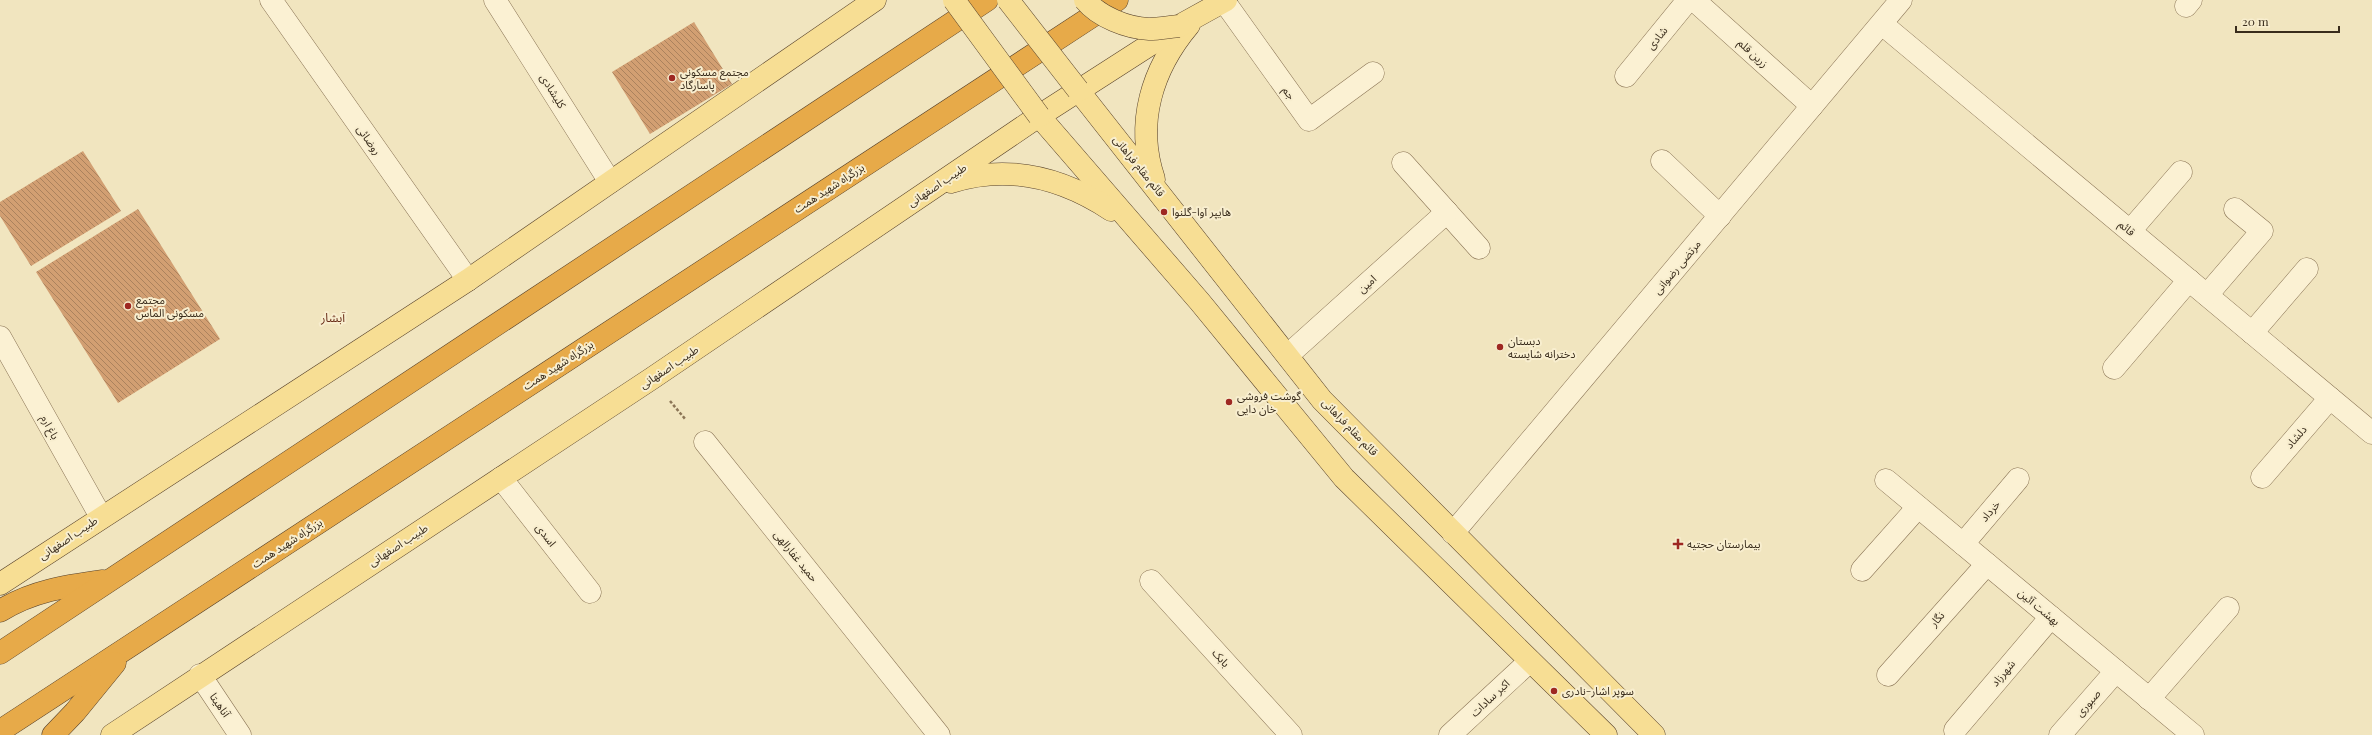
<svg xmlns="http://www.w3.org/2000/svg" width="2372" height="735" font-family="'Playfair Display','Noto Sans Arabic',serif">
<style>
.building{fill:url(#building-back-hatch)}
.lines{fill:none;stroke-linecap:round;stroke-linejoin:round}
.minor-casing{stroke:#8b7556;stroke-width:23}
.major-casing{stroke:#58422b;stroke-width:23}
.highway-casing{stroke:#58422b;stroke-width:23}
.path{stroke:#8b7556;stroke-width:2.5;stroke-dasharray:3 2;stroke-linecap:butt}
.minor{stroke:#fbf1d3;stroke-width:22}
.major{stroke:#f7de94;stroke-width:22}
.highway{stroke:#e7aa49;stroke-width:22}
.major-bridge-casing{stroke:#58422b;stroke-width:23;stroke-linecap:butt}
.major-bridge{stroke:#f7de94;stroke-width:22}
.poi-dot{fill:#9e2822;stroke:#f8eecf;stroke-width:1.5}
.labels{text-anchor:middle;stroke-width:4;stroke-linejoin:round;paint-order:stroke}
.street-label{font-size:11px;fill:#392c1c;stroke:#f8eecf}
.poi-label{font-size:11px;fill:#392c1c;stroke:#f8eecf;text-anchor:start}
.neighbourhood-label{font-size:12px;fill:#692d18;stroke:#f8eecf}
</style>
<defs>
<pattern id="building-back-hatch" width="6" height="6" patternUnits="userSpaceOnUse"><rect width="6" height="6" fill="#d29f72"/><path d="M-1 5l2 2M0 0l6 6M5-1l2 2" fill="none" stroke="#ab825d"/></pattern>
</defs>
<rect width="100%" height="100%" fill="#f1e5bf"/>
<!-- building -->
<g class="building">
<path d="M694,22l38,62 -82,50 -38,-62z"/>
<path d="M83,151l38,60 -90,55 -31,-50v-14z"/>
<path d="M138,209l82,130 -102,64 -82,-131z"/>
</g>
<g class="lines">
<defs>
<g id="minor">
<path d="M271,0l197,280"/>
<path d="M495,0l115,182"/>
<path d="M1694,0l118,106"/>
<path d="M1224,1l85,119 64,-47"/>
<path d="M2186,6l5,-6"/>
<path d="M1882,24l490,409"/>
<path d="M1626,76l62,-76"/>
<path d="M1662,161l58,55"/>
<path d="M1403,163l76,85"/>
<path d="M2130,231l51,-59"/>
<path d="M2207,295l55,-64 -27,-22"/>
<path d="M2252,333l55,-64"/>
<path d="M0,337l101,180"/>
<path d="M1288,355l159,-143"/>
<path d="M2114,368l75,-88"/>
<path d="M705,442l234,293"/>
<path d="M2262,477l68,-79"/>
<path d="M501,478l89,114"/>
<path d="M1886,480l307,255"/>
<path d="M1453,533l448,-533"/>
<path d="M1963,544l55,-65"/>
<path d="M1862,570l56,-63"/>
<path d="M1151,581l140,154"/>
<path d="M200,675l40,60"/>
<path d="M1888,675l99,-111"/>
<path d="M2149,699l79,-91"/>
<path d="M1955,730l96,-113"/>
<path d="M1450,735l80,-74"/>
<path d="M2060,735l56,-64"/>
</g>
<g id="major">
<path d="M1078,90l244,310 332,335"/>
<path d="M1039,116l161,186 144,176 262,257"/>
<path d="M1154,179c-19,-56 -2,-110 35,-154"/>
<path d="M951,182c57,-18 110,-5 160,28"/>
<path d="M0,584l468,-304 407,-280"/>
<path d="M112,735l539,-356 388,-263 140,-90 47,-26"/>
</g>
<g id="highway">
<path d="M0,611c32,-20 66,-25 103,-30"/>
<path d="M0,653l987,-653"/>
<path d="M0,731l1117,-731"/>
<path d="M53,735l22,-23 40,-49"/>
</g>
</defs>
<!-- minor casing -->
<use href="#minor" class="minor-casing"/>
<!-- major casing -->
<use href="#major" class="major-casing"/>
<!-- highway casing -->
<use href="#highway" class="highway-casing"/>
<!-- path -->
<path class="path" d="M670,401l16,19"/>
<!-- minor -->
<use href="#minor" class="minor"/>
<!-- major -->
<use href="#major" class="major"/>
<!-- highway -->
<use href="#highway" class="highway"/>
<defs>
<g id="major-bridge">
<path d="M954,0l85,116"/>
<path d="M1008,0l70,90"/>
<path d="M1085,0c14,17 42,28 64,29 9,0 20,-2 30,-3"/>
</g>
</defs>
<!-- major-bridge casing -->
<use href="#major-bridge" class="major-bridge-casing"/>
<!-- major-bridge -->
<use href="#major-bridge" class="major-bridge"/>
</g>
<!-- markers -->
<g class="poi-dot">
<circle cx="672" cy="78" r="4"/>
<circle cx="1164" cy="212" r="4"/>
<circle cx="128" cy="306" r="4"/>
<circle cx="1500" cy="347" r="4"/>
<circle cx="1229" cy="402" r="4"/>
<path d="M1676 538h4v4h4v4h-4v4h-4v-4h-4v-4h4z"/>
<circle cx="1554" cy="691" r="4"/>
</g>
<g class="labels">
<!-- street labels -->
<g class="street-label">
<text transform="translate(1657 38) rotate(-51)" y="4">شادی</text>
<text transform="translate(1753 53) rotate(42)" y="4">زرین قلم</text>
<text transform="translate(553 91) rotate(58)" y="4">کلیشادی</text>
<text transform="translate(1289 93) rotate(55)" y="4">جم</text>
<text transform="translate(369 140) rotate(55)" y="4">روضائی</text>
<text transform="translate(1139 166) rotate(51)" y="4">قائم مقام فراهانی</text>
<text transform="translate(937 185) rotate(-34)" y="4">طبیب اصفهانی</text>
<text transform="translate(829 188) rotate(-33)" y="4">بزرگراه شهید همت</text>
<text transform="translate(2127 228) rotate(40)" y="4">قائم</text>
<text transform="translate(1677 267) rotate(-50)" y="4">مرتضی رضوانی</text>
<text transform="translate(1367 284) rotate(-42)" y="4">امین</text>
<text transform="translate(558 365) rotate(-33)" y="4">بزرگراه شهید همت</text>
<text transform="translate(669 367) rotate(-34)" y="4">طبیب اصفهانی</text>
<text transform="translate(50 427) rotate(61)" y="4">باغ ارم</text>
<text transform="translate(1350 427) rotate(46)" y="4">قائم مقام فراهانی</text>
<text transform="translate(2296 437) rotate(-49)" y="4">دلشاد</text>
<text transform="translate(1990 511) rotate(-50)" y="4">خرداد</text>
<text transform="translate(546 535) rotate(52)" y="4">اسدی</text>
<text transform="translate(68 538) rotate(-34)" y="4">طبیب اصفهانی</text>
<text transform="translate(287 543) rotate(-33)" y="4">بزرگراه شهید همت</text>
<text transform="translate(398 545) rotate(-33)" y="4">طبیب اصفهانی</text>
<text transform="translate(796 556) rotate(51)" y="4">حمید غفارالهی</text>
<text transform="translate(2039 607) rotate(40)" y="4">بهشت آئین</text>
<text transform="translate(1937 619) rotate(-49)" y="4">نگار</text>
<text transform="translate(1221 658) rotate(48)" y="4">بابک</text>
<text transform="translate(2003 673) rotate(-50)" y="4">شهرزاد</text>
<text transform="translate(1490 698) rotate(-43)" y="4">اکبر سادات</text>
<text transform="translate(2088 703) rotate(-49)" y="4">صبوری</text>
<text transform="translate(220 705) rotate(56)" y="4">آناهیتا</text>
</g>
<!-- poi labels -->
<g class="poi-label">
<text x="680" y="76">مجتمع مسکونی<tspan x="680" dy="13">پاسارگاد</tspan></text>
<text x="1172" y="216">هایپر آوا-گلنوا</text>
<text x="136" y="304">مجتمع<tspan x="136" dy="13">مسکونی الماس</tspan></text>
<text x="1508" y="345">دبستان<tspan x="1508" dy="13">دخترانه شایسته</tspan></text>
<text x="1237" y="400">گوشت فروشی<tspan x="1237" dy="13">خان دایی</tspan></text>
<text x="1687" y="548">بیمارستان حجتیه</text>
<text x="1562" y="695">سوپر اشار-نادری</text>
</g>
<!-- neighbourhood labels -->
<g class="neighbourhood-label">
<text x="333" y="322">آبشار</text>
</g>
</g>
<!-- scale -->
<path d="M2236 26v6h103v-6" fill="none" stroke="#392c1c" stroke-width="2"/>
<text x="2242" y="26" font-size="12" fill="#392c1c" stroke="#f8eecf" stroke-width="3" paint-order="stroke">20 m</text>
</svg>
